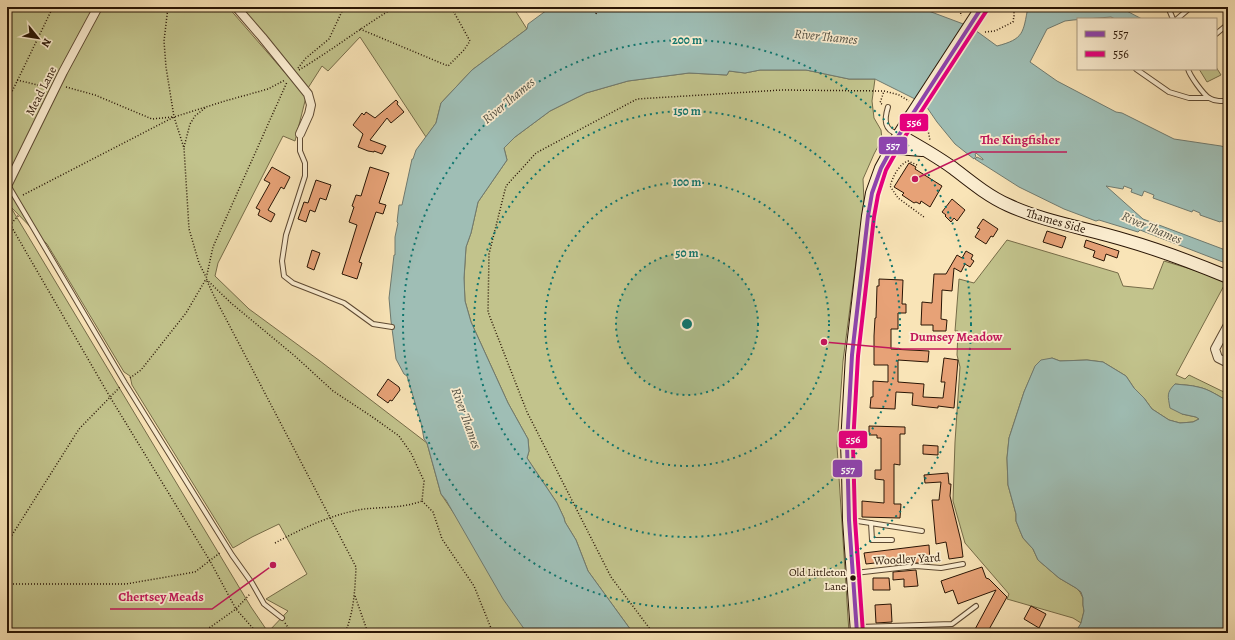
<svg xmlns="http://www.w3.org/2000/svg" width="1235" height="640" font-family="Alegreya,serif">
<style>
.green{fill:#c2c38c;stroke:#766c48;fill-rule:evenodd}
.water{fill:#9fbeb5;stroke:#707a6f}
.building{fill:#e7a277;stroke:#291505}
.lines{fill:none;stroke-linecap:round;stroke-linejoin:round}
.lane-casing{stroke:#5d4932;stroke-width:6}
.street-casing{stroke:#5d4932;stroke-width:10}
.secondary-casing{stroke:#291505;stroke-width:14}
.path{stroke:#291505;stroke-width:1.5;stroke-dasharray:1 2;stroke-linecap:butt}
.lane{stroke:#fbedd0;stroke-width:4}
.street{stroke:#fbedd0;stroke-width:8}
.secondary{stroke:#fbedd0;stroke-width:12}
.secondary-bridge-casing{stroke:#291505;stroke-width:14;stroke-linecap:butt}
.secondary-bridge{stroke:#fbedd0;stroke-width:12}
.bus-1-casing{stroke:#fbedd0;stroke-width:7}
.bus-2-casing{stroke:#fbedd0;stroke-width:7}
.bus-1{stroke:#8e44ad;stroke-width:4}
.bus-2{stroke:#e5007d;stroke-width:4}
.ring{fill:none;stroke:#0f766e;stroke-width:2;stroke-dasharray:2 4}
.bus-dot{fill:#291505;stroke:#fbedd0;stroke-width:1.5}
.labels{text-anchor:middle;stroke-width:3.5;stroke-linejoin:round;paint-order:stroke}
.bus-label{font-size:11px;fill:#291505;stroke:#fbedd0;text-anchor:end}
.street-label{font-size:12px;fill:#291505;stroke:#fbedd0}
.water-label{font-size:13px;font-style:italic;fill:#525043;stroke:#fbedd0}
.centre{fill:#0f766e;stroke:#fbedd0;stroke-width:2}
.ring-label{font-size:12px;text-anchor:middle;font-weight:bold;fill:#0f766e;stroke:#fbedd0;stroke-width:3.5;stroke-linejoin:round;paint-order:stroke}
.leader{fill:none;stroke:#c2185b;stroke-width:1.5}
.callout-dot{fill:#c2185b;stroke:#fbedd0;stroke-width:1.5}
.callout-label{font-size:13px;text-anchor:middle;font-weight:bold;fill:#c2185b;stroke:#fbedd0;stroke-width:3.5;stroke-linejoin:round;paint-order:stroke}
.line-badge{stroke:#fbedd0;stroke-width:1.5}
.badge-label{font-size:11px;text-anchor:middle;font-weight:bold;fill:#fff}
</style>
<rect width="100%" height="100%" fill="#f9e4b7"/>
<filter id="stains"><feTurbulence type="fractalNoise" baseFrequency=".005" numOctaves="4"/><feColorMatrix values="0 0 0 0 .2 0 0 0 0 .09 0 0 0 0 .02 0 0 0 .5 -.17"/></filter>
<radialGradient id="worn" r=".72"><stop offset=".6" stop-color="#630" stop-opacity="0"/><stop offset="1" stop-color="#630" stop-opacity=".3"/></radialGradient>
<!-- green -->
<g class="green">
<path d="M7,7h221l78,90 -11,44 -12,-5 -65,127 -3,13 34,33 71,52 107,82 14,51 93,139h-527v-426l1,-3 -1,-1zM10,206l37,38 77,128 6,4 2,9 101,163 19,-11 27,-13 28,50 -41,25 22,12 -20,21 -17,-25z"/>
<path d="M240,7h273l14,22 -55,41 -31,33 -5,20 -10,14 -66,-100 -32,34 -6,-5 -14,22z"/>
<path d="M1216,67l5,8 -14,7 -8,-13h17z"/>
<path d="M760,70h46l43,9h26l-3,22 2,17 7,12 1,9 -8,15 -11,25 1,22 -21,160 -6,85 12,187h-216l-45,-62 -12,-31 -11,-18 -1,-4 -7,-15 -30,-45 2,-7 -1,-12 -20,-36 -37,-81 -6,-21 -1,-22 2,-32 5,-14 7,-31 29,-42 -3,-12 11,-11 35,-26 36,-18 42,-12 61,-8 38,2 2,-4 16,2z"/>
<path d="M1007,240l111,33 5,13 30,3 11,-28 63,19 -51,95 9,4 4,-4 39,19v7c-10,-5 -19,-12 -30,-14 -7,-2 -15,-2 -23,-3l7,30 14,3 3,2 -6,3 -13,1 -11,-3 -17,-11 -8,-11 -10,-10 -8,-12 -23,-14 -16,-2 -27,1 -8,-3 -17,9 -11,25 -15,46 -2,20 1,27 8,29v7l7,17 10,11 5,11 21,18 17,10 4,4 3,6v7l1,6 -3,12 -8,-5 -66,-19 2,-5 -44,-51 -12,-42 2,-59 5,-75 -3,-12 1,-24h-3l4,-52 15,4z"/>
</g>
<!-- water -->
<g class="water">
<path d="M548,7h370l48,18 9,5 22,16c27,-7 26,-13 31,-39h91l23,12h-27l-4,-2 -38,3 -8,1 -18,8 -17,33 27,19 59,31 6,1 52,26 47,7 7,2v78l-3,-1 1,-2 -5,-2 -1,1 -20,-7v-2l-7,-3 -1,2 -39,-14 1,-3 -10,-4 -2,5 -11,-4 1,-3 -8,-3 -1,3 -17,-3 37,33 85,32v13l-88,-34 -2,2 -39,-12 -3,1 -32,-12 -45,-22 -44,-28 2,-2 6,3v-1l-7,-6 -1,2 1,1 -2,3 -19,-15 -18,-22 -11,-16 1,-1 -11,-7 -1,1 -40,-20h-26l-43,-9h-46l-15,3 -16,-2 -2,4 -38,-2 -61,8 -42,12 -36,18 -35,26 -11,11 3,12 -29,42 -7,31 -5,14 -2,31 1,23 6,21 37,81 20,36 1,12 -2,7 30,45 7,15 1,4 11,18 12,31 45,62h-106l-24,-34 -57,-99 -5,-6 -14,-51 -3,-4 -3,-16 -14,-47 -3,-2 -8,-15 -5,-38 -2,-23 5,-43h1v-18l3,-14 -1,-1 2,-17h3l10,-46h1l3,-9 20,-27 5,-20 31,-33 55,-41 1,-5 19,-14z"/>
<path d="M1052,358l8,3 27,-1 16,2 23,14 8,12 10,10 8,11 17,11 11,3 13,-1 6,-3 -3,-2 -14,-3 -12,-6c-2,-12 -4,-15 5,-24 8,1 16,1 23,3 11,2 20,9 30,14v232h-153l6,-10 3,-12 -1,-6v-7l-2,-6 -5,-4 -17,-10 -21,-18 -5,-11 -10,-11 -3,-7 -4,-10v-7l-8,-29 -1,-27 2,-20 15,-46 11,-26 6,-6z"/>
</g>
<!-- building -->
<g class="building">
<path d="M396,100l2,2 -1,2 7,8 -13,11 -4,-5 -17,22 16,6 -4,8 -8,-3v1l-6,-1 -10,-4 5,-13 -10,-9 9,-12 2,2 2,-3 9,6z"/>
<path d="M909,163l7,4 -1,2 27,17 -12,21 -9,-6 -1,3 -4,-2 -2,1 -12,-8 2,-2 -10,-6z"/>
<path d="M272,167l18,10 -6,12 -3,-2 -13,23 7,4 -4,8 -13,-7 2,-5 -4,-2 14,-25 -6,-3z"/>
<path d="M370,167l19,6 -10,30 7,2 -3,9 -7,-2 -17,50 3,1 -5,16 -15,-5 15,-49 -8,-3 5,-15 -2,-1 4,-11 5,1z"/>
<path d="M316,180l15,5 -5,15 -6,-2 -5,14 -5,-2 -4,12 -8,-3 6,-17 4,1z"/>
<path d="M952,199l13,11 -8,11 -3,-3 -3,4 -6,-6 1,-1 -4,-3z"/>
<path d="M983,219l15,10 -5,8 -2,-1 -5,8 -11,-7 5,-8 -3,-1z"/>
<path d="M1047,231l19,6 -4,11 -19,-6z"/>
<path d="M1086,240l33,11 -2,7 -11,-4 -2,7 -11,-4 2,-6 -11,-4z"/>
<path d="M312,250l8,3 -6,17 -7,-3z"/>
<path d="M966,251l7,4 -2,4 3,2 -4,6 -5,-3 -4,8 -7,-4 -2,23 -10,-1 -1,29 6,1 -1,11h-13v-6h-12l1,-23 10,1 2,-29h12l11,-19 5,3z"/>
<path d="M879,279l24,1 -1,24h4v9h-8v16h-7v20l38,2 -1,11 -30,-2v22l26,2 -1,13 20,1 2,-16h-4l3,-24 14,2 -4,48 -16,-2v2l-10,-1 -16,-2 1,-12 -17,-1 -1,17 -25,-1 1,-11h2v-16l15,1v-17h-14v-29l1,-18h1l1,-32h2z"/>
<path d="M388,379l11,8 1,3 -8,11 -2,-1 -2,3 -11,-8z"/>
<path d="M869,426l36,1v7h-5v31l-6,-1v40h7l-1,14 -38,-1v-16l22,2v-23l-9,-1v-9h6v-32h-4v-3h-8z"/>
<path d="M923,445l15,1v9l-15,-1z"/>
<path d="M948,473l1,11h2l-1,12 11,45 2,16 -14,2 -3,-17 -10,2 -4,-44h7l2,-18 -16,1 -1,-8z"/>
<path d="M929,545l1,18h-14l-23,2v-4l-27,3 -2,-11z"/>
<path d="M982,567l4,11 3,1 18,18 -20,36h-14l23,-43 -38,14 -5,-14 -8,3 -4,-12z"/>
<path d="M916,570l2,16 -14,1v-8l-11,1v-8z"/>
<path d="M873,578h16l1,12h-17z"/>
<path d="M891,604l1,18 -16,1 -1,-18z"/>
<path d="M1031,606l15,8 -7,14 -15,-9z"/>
</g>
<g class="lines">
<defs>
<g id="lane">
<path d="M1168,7l5,12"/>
<path d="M1177,19l14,-12"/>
<path d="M1216,34l12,-10"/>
<path d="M1136,69l33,23 20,6h20"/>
<path d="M1188,69c2,7 15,25 21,29 5,3 14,4 19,2"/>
<path d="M888,107c-4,13 -4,23 10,27"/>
<path d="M300,134v17l5,12v13l-19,59 -4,26 2,15 9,7 51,20 29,21 19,3"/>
<path d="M8,185l117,198 107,172 20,28 12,21 18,14"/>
<path d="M851,520l71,11"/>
<path d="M871,523l1,17h20"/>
<path d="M855,573l61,-7 25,2 22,-4"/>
<path d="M859,627l93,-3 24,-18"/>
</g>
<g id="street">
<path d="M236,7l26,30 46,57 3,11 -2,9 -9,20"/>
<path d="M7,186l56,-114 35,-65"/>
<path d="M1228,325l-13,24 3,9 10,5"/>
</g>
<g id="secondary">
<path d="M899,135c18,10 37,21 54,33 18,14 35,28 55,37 37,17 78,23 117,35 35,10 69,23 103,37"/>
<path d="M890,151l7,-3 25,2"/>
<path d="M857,633l-8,-113 -1,-50 -1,-26 5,-89 16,-139 4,-23 9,-25 18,-33 12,-19"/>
</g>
</defs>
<!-- lane casing -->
<use href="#lane" class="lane-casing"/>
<!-- street casing -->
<use href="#street" class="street-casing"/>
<!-- secondary casing -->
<use href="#secondary" class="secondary-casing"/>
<!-- path -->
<g class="path">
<path d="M168,7l-4,34 2,26 8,50 10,31 5,81 10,34 7,14"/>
<path d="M960,7l1,9"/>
<path d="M624,8v-1"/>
<path d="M610,11l1,-4"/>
<path d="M7,12l6,-5"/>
<path d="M596,14l2,-7"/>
<path d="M360,29l88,37 16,-16 6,-9 -19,-34"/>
<path d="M985,32l10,-1 18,-9 1,-6v-9"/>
<path d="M298,68l8,-10 23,-19 15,-32"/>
<path d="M299,70c33,-20 63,-43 96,-63"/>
<path d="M17,80l29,7"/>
<path d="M66,87l29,8 57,24 20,-2"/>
<path d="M7,102l46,-95"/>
<path d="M882,104l-2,-1 4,-12"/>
<path d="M925,115l5,25"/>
<path d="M184,147l6,-23 5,-8 10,-8"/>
<path d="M917,165l-9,-4c-10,4 -15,16 -18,25l8,12 26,19"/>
<path d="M23,195l151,-78 51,-16 43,-12 17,-9"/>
<path d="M7,219l103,178 100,164 26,48 21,24"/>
<path d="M7,231l3,-6 9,-10"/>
<path d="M207,281l7,15 142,271c-1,22 -2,45 -11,66"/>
<path d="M130,378l11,-8 45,-57 20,-34"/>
<path d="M422,501l11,11 9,27 32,47 19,47"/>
<path d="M7,543l72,-114 41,-42"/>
<path d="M275,543c28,-15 57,-29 89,-34 19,-2 40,-1 58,-8l2,-20 -13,-28 -12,-17 -28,-20 -38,-25 -37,-34 -65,-54 -25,-24 7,-32 74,-165"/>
<path d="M7,584h119l69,-12 26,-20"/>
<path d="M355,596l13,37"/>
<path d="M285,623l7,10"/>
<path d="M7,633h2"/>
<path d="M202,633l34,-24 14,-15"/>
<path d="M479,633l12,-3"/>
<path d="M653,633l-42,-56 -84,-165 -39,-100 1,-58 17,-68 30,-33 101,-54 145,-9 102,1 15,4 10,6"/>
</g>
<!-- lane -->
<use href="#lane" class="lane"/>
<!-- street -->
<use href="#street" class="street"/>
<!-- secondary -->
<use href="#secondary" class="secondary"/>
<defs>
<path id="secondary-bridge" d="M911,116l71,-109"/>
</defs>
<!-- secondary-bridge casing -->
<use href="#secondary-bridge" class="secondary-bridge-casing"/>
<!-- secondary-bridge -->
<use href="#secondary-bridge" class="secondary-bridge"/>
<defs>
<path id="bus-1" d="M857,633l-8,-113 -2,-76 5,-89 16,-139 4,-23 9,-25 18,-33 83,-128"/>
<path id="bus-2" d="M863,633l-8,-113 -2,-76 5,-88 16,-139 4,-22 8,-25 18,-32 83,-128"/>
</defs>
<!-- bus-1 casing -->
<use href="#bus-1" class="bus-1-casing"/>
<!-- bus-2 casing -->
<use href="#bus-2" class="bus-2-casing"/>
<!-- bus-1 -->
<use href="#bus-1" class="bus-1"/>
<!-- bus-2 -->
<use href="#bus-2" class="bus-2"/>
</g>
<!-- distance rings -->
<circle cx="687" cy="324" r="71" fill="#0f766e" fill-opacity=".12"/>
<g class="ring">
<circle cx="687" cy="324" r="71"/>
<circle cx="687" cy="324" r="142"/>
<circle cx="687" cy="324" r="213"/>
<circle cx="687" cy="324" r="284"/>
</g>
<!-- markers -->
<circle class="bus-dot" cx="853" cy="578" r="3.5"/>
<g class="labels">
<!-- bus labels -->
<g class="bus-label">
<text x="846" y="576">Old Littleton<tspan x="846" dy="14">Lane</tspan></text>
</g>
<!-- street labels -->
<g class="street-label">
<text transform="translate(41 91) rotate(-63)" y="4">Mead Lane</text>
<text transform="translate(1056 221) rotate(16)" y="4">Thames Side</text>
<text transform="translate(907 559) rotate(-3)" y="4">Woodley Yard</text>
</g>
<!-- water labels -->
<g class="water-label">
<text transform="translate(826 36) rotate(6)" y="5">River Thames</text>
<text transform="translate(508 100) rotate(-40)" y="5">River Thames</text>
<text transform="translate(1152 227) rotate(23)" y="5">River Thames</text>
<text transform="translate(467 418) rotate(70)" y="5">River Thames</text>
</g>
</g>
<circle cx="687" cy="324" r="6" class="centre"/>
<g class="ring-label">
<text x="687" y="44">200 m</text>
<text x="687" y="115">150 m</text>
<text x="687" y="186">100 m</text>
<text x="687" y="257">50 m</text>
</g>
<!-- callouts -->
<path class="leader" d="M915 179L972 152H1067M824 342L902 349H1011M273 565L212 609H110"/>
<g class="callout-dot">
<circle cx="915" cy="179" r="4"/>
<circle cx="824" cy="342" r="4"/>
<circle cx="273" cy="565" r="4"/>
</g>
<g class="callout-label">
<text x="1020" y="144">The Kingfisher</text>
<text x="956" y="341">Dumsey Meadow</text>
<text x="161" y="601">Chertsey Meads</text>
</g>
<g class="line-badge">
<rect x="899" y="113" width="30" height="19" rx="4" fill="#e5007d"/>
<rect x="878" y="136" width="30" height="19" rx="4" fill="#8e44ad"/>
<rect x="838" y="430" width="30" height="19" rx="4" fill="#e5007d"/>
<rect x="832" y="459" width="31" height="19" rx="4" fill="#8e44ad"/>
</g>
<g class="badge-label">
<text x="914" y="126">556</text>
<text x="893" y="149">557</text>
<text x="853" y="443">556</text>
<text x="848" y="473">557</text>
</g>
<!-- margin -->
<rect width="1235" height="640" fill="none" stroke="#f9e4b7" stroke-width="24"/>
<rect x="8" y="8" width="1219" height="624" fill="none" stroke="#291505" stroke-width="2"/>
<rect x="12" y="12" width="1211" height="616" fill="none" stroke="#291505"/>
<!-- legend -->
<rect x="1077" y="18" width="140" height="52" fill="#fbedd0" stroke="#a7977f"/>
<rect x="1085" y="31" width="20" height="6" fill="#8e44ad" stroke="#a7977f"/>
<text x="1113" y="38" font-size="12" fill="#291505">557</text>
<rect x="1085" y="51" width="20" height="6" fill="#e5007d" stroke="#a7977f"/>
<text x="1113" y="58" font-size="12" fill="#291505">556</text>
<!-- north arrow -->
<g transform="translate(38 38) rotate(120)" stroke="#fbedd0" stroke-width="3" paint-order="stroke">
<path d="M0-3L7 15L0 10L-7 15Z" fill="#291505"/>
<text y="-6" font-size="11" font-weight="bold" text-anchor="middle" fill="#291505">N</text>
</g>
<rect width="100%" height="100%" filter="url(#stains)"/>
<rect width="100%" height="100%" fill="url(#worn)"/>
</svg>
